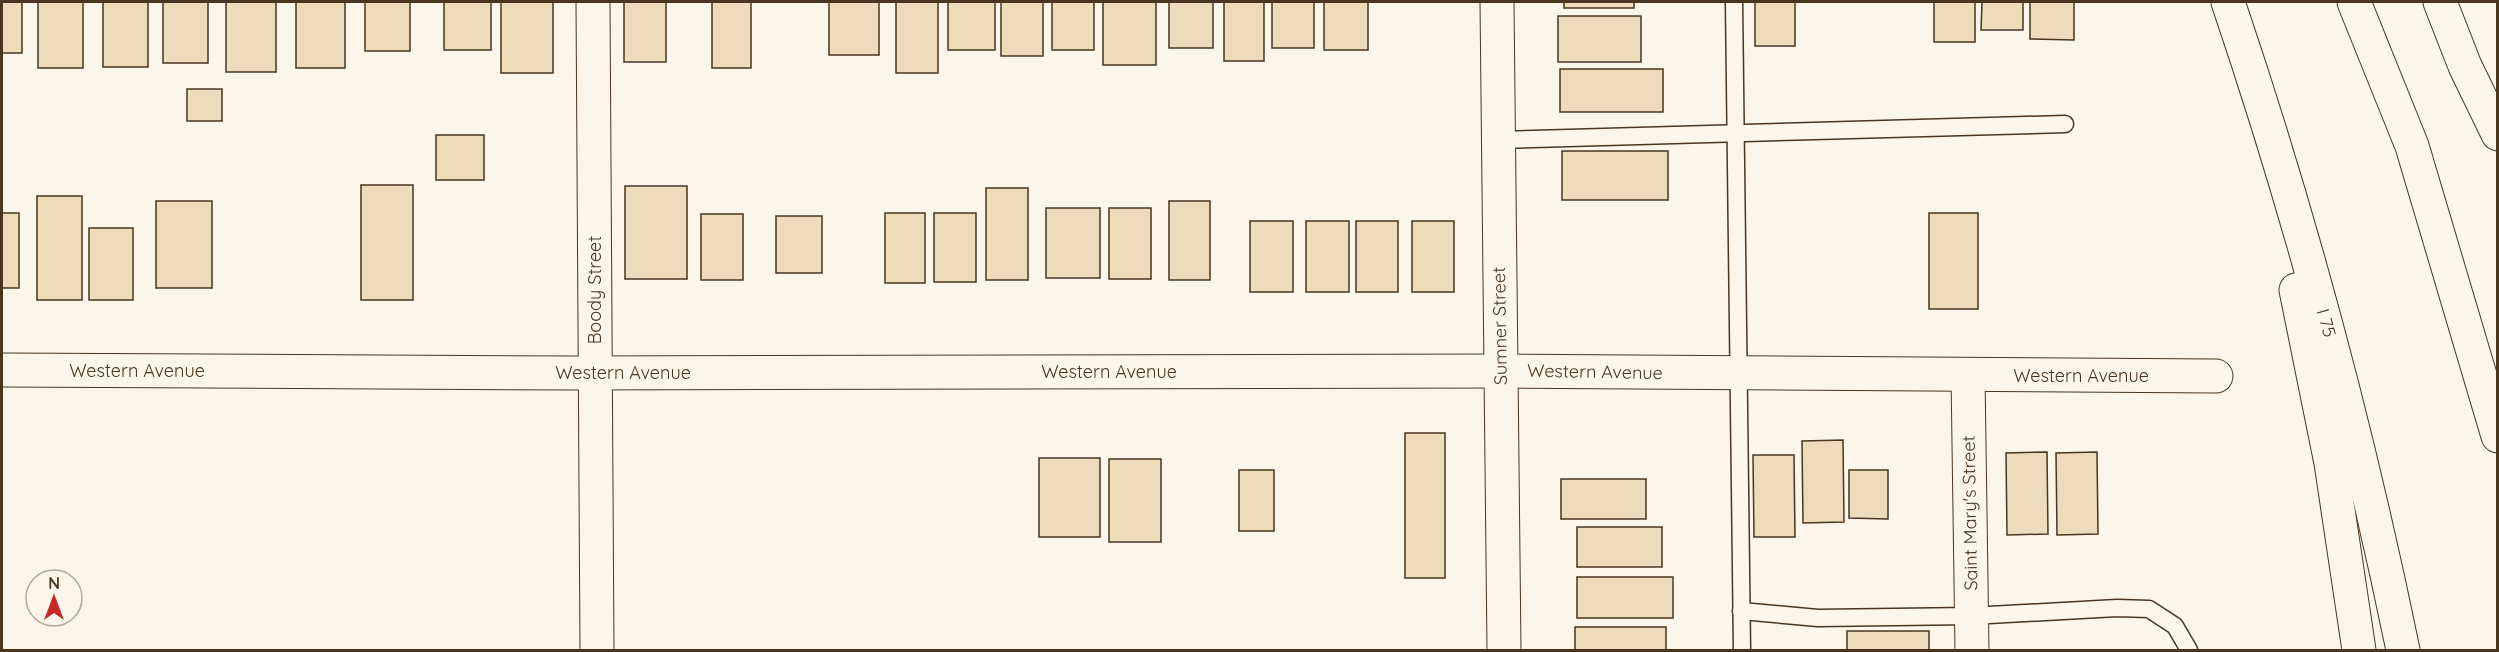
<svg xmlns="http://www.w3.org/2000/svg" width="2499" height="652" font-family="Quicksand,sans-serif">
<style>
.building{fill:#ecdcbc;stroke:#4a3520;stroke-width:1.5}
.lines{fill:none;stroke-linecap:round;stroke-linejoin:round}
.service-casing{stroke:#4a3520;stroke-width:19}
.minor-casing{stroke:#4a3520;stroke-width:35}
.motorway-casing{stroke:#4a3520;stroke-width:35}
.service{stroke:#fbf6e9;stroke-width:16}
.minor{stroke:#fbf6e9;stroke-width:33}
.motorway{stroke:#fbf6e9;stroke-width:33}
.labels{text-anchor:middle;stroke-width:4.5;stroke-linejoin:round;paint-order:stroke}
.street-label{font-size:18px;fill:#4a3520;stroke:#fbf6e9}
</style>
<rect width="100%" height="100%" fill="#fbf6e9"/>
<!-- building -->
<g class="building">
<rect x="2" y="2" width="20" height="51"/>
<rect x="38" y="2" width="45" height="66"/>
<rect x="103" y="2" width="45" height="65"/>
<rect x="163" y="2" width="45" height="61"/>
<rect x="226" y="2" width="50" height="70"/>
<rect x="296" y="2" width="49" height="66"/>
<rect x="365" y="2" width="45" height="49"/>
<rect x="444" y="2" width="47" height="48"/>
<rect x="501" y="2" width="52" height="71"/>
<rect x="624" y="2" width="42" height="60"/>
<rect x="712" y="2" width="39" height="66"/>
<rect x="829" y="2" width="50" height="53"/>
<rect x="896" y="2" width="42" height="71"/>
<rect x="948" y="2" width="47" height="48"/>
<rect x="1001" y="2" width="42" height="54"/>
<rect x="1052" y="2" width="42" height="48"/>
<rect x="1103" y="2" width="53" height="63"/>
<rect x="1169" y="2" width="44" height="46"/>
<rect x="1224" y="2" width="40" height="59"/>
<rect x="1272" y="2" width="42" height="46"/>
<rect x="1324" y="2" width="44" height="48"/>
<rect x="1564" y="2" width="70" height="6"/>
<rect x="1755" y="2" width="40" height="44"/>
<rect x="1934" y="2" width="41" height="40"/>
<path d="M1982,2h41v28h-42z"/>
<path d="M2030,2h44v38l-44,-1z"/>
<rect x="1558" y="16" width="83" height="46"/>
<rect x="1560" y="69" width="103" height="43"/>
<rect x="187" y="89" width="35" height="32"/>
<rect x="436" y="135" width="48" height="45"/>
<rect x="1562" y="151" width="106" height="49"/>
<rect x="361" y="185" width="52" height="115"/>
<rect x="625" y="186" width="62" height="93"/>
<rect x="986" y="188" width="42" height="92"/>
<rect x="37" y="196" width="45" height="104"/>
<rect x="156" y="201" width="56" height="87"/>
<rect x="1169" y="201" width="41" height="79"/>
<rect x="1046" y="208" width="54" height="70"/>
<rect x="1109" y="208" width="42" height="71"/>
<rect x="2" y="213" width="17" height="75"/>
<rect x="885" y="213" width="40" height="70"/>
<rect x="934" y="213" width="42" height="69"/>
<rect x="1929" y="213" width="49" height="96"/>
<rect x="701" y="214" width="42" height="66"/>
<rect x="776" y="216" width="46" height="57"/>
<rect x="1250" y="221" width="43" height="71"/>
<rect x="1306" y="221" width="43" height="71"/>
<rect x="1356" y="221" width="42" height="71"/>
<rect x="1412" y="221" width="42" height="71"/>
<rect x="89" y="228" width="44" height="72"/>
<rect x="1405" y="433" width="40" height="145"/>
<path d="M1843,440l1,82 -41,1 -1,-82z"/>
<path d="M2047,452l1,82 -41,1 -1,-82z"/>
<path d="M2097,452l1,82 -41,1 -1,-82z"/>
<path d="M1753,455h41l1,82h-41z"/>
<rect x="1039" y="458" width="61" height="79"/>
<rect x="1109" y="459" width="52" height="83"/>
<rect x="1239" y="470" width="35" height="61"/>
<path d="M1849,470h39v49l-39,-1z"/>
<rect x="1561" y="479" width="85" height="40"/>
<rect x="1577" y="527" width="85" height="40"/>
<rect x="1577" y="577" width="96" height="41"/>
<rect x="1575" y="627" width="91" height="23"/>
<rect x="1847" y="631" width="82" height="19"/>
</g>
<g class="lines">
<defs>
<g id="service">
<path d="M1734,2l8,648"/>
<path d="M1498,140l567,-16"/>
<path d="M1741,611l77,7 153,-2 146,-8 32,1 26,17 14,24"/>
</g>
<g id="minor">
<path d="M593,2l4,648"/>
<path d="M1497,2l7,648"/>
<path d="M2,370l570,3 929,-2 715,5"/>
<path d="M1968,375l4,275"/>
</g>
<g id="motorway">
<path d="M2228,2c72,212 130,429 175,648"/>
<path d="M2354,2l58,144 86,290"/>
<path d="M2440,2l25,64 33,68"/>
<path d="M2296,290l35,173 28,187"/>
</g>
</defs>
<!-- service casing -->
<use href="#service" class="service-casing"/>
<!-- minor casing -->
<use href="#minor" class="minor-casing"/>
<!-- motorway casing -->
<use href="#motorway" class="motorway-casing"/>
<!-- service -->
<use href="#service" class="service"/>
<!-- minor -->
<use href="#minor" class="minor"/>
<!-- motorway -->
<use href="#motorway" class="motorway"/>
</g>
<g class="labels">
<!-- street labels -->
<g class="street-label">
<text transform="translate(595 290) rotate(-90)" y="6">Boody Street</text>
<text transform="translate(2326 323) rotate(74)" y="6">I 75</text>
<text transform="translate(1500 326) rotate(-91)" y="6">Sumner Street</text>
<text x="137" y="377">Western Avenue</text>
<text x="1109" y="378">Western Avenue</text>
<text transform="translate(1595 372) rotate(1)" y="6">Western Avenue</text>
<text x="623" y="379">Western Avenue</text>
<text x="2081" y="382">Western Avenue</text>
<text transform="translate(1970 513) rotate(-91)" y="6">Saint Mary's Street</text>
</g>
</g>
<!-- border -->
<rect width="2499" height="652" fill="none" stroke="#4a3520" stroke-width="6"/>
<!-- north arrow -->
<g transform="translate(54 598)"><circle r="28" fill="#fbf6e9" stroke="#b4a999" stroke-width="1.5"/>
<path d="M0-4.5L10 22L0 15L-10 22Z" fill="#c62828"/>
<text y="-9" font-size="16" font-weight="bold" text-anchor="middle" fill="#4a3520">N</text>
</g>
</svg>
